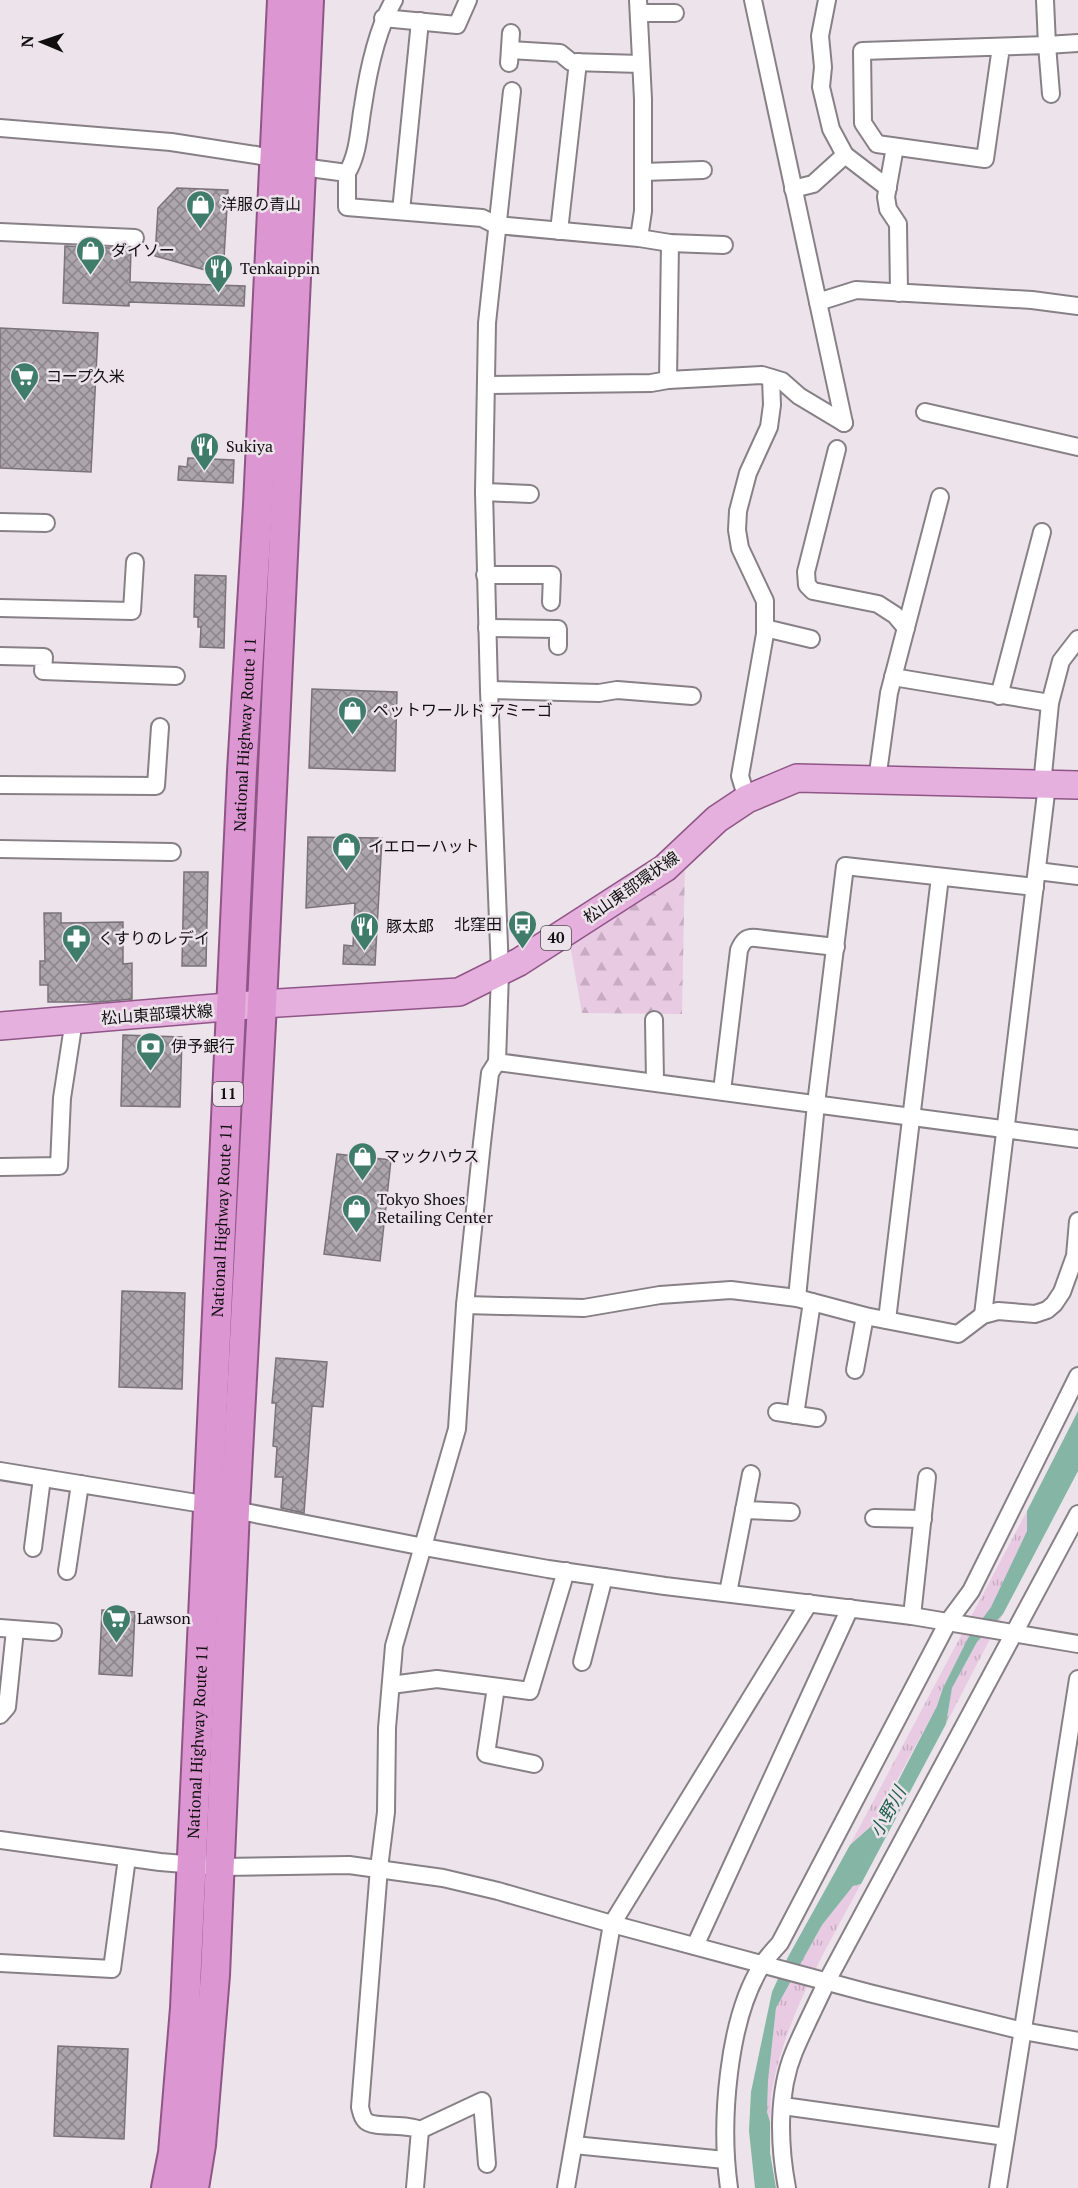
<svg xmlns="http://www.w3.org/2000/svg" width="1078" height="2188" font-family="'PT Serif','Noto Sans JP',serif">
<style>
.grass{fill:url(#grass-tufts)}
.forest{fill:url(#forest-firs)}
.water{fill:#85b6a5}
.building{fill:url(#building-cross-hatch);stroke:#7a7379;stroke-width:1.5}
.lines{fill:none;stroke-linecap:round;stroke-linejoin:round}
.minor-casing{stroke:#878086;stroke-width:20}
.primary-casing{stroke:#8f5587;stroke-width:30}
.trunk-casing{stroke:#8f5587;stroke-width:32}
.minor{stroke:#fff;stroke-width:16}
.primary{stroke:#e5b0dd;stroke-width:27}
.trunk{stroke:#dc96d2;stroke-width:28}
.labels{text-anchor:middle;stroke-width:5;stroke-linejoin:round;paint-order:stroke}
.shield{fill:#ece4ea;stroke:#534e51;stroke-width:1.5}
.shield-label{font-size:15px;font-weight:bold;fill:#110e10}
.poi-label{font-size:16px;fill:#110e10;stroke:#ece4ea;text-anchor:start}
.street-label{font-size:16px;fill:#110e10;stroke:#ece4ea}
.water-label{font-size:18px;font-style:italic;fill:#205e4c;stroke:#ece4ea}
</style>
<defs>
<pattern id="grass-tufts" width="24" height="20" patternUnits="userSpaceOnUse" patternTransform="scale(1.5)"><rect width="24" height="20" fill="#e9cae3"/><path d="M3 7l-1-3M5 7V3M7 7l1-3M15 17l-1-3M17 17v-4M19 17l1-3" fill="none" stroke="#c7acc2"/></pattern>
<pattern id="forest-firs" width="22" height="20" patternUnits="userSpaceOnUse" patternTransform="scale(1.5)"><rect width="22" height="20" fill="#e9cae3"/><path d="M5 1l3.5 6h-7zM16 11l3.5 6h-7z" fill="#c7acc2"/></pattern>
<pattern id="building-cross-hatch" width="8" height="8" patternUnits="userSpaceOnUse" patternTransform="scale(1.5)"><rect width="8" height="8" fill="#aca5ab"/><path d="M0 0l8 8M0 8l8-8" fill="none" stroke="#8b858a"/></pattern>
</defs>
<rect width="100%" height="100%" fill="#ece4ea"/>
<!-- grass -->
<g class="grass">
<path d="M1027,1511v20l-36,76 -23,31 -25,50 -6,18 -63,117 -24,22z"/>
<path d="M1003,1614l-57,110 6,-36 25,-46z"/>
<path d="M861,1884c-34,63 -74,130 -88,201 -3,12 -2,25 -3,37l-3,-10 1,-31 8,-73 46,-83 31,-39z"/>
</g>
<!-- forest -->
<path class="forest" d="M685,862l-3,152 -100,-1 -12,-68z"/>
<!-- water -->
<path class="water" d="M1078,1411v60l-75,143 -26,28 -25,46 -6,36 -85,160 -8,2 -31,39 -46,83 -8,73 -1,31 3,10v31l6,35h-21l-6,-57 2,-39 21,-100 16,-35 62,-112 28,-25 59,-114 6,-18 25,-50 23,-31 36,-76v-20z"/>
<!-- building -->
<g class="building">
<path d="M177,188l51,2 -5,85 -68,-19 3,-48z"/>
<path d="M65,246l66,3 -1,33 115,4 -1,20 -115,-4v4l-66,-3z"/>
<path d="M0,328l98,5 -7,139 -91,-4z"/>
<path d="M188,458l46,2 -1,23 -55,-3 1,-14 8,1z"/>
<path d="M195,575l31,1 -2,72 -24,-1 1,-20h-3v-10h-4z"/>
<path d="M312,689l85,3 -2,79 -86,-3z"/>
<path d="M308,837l74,1 -7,127 -32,-1 1,-19 9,1 2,-43 -49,5z"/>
<path d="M184,872h24l-2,94h-24z"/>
<path d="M44,913h17v10l62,-1v42l9,-1v36l-33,3h-51v-17h-8v-24h5z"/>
<path d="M123,1035l59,2 -2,70 -59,-1z"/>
<path d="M337,1154l54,6 -11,101 -56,-7z"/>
<path d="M122,1291l63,2 -3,96 -63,-2z"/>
<path d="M276,1358l51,4 -4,45 -11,-1 -8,107 -23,-5 2,-31h-8l2,-30 -4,-1 3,-43h-4z"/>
<path d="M102,1610l33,2 -3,64 -33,-2z"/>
<path d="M58,2046l70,3 -4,90 -70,-3z"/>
</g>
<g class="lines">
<defs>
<g id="minor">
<path d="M753,0l91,423"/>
<path d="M827,0l-7,36 3,31 -2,20 10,42 14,26 43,33"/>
<path d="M1045,0l2,45 31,-2"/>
<path d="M639,13h36"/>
<path d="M383,18l74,7 11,-25"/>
<path d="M1001,47l-16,112 -108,-15 -14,-21 -1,-72 185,-6 4,49"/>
<path d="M510,50l50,3 11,9 70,2"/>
<path d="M509,63l2,-30"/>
<path d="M0,128l171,14 85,13 61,14 30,4v34l135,11 14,7 143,13 4,-27v-112l-5,-99"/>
<path d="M895,147l-9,50 2,12 10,15 1,69"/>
<path d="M643,172l60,-2"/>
<path d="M347,173c12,-20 12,-45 16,-67 5,-34 14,-77 31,-106"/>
<path d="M793,189l20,-5 32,-29"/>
<path d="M401,211l19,-190"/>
<path d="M559,231l19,-169"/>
<path d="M0,232l135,6"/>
<path d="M639,238l31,5 54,2"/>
<path d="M818,302l38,-12 176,10 46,6"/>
<path d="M668,380l2,-137"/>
<path d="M487,385l164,-2 17,-3 94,-5 20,6 17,15 45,27"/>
<path d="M925,412l153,35"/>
<path d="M837,449l-31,123 1,13 6,6 65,13 17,11 11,13"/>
<path d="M484,492l46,2"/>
<path d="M0,522l46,1"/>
<path d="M485,575h67l-1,27"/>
<path d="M0,608l132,3 3,-49"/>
<path d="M487,628l71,1v17"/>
<path d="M765,628l46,11"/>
<path d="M0,656l44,1 -1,14 133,5"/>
<path d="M893,677l157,26"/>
<path d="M489,690l110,3 18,-3 75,6"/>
<path d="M999,696l43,-164"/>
<path d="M877,780l12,-87 51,-196"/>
<path d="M0,785l156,1 4,-59"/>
<path d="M1042,785l8,-82 11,-42 17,-22"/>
<path d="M747,799l-7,-23 25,-142v-33l-25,-53 -3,-18 1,-19 10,-38 21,-46 3,-22 -1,-27"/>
<path d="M0,849l172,3"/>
<path d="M1037,871l41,5"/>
<path d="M654,1020l1,62"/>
<path d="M497,1062l581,77"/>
<path d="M722,1091l17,-141c4,-9 7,-13 17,-12l80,9"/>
<path d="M0,1167l59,-1 3,-68 12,-78"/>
<path d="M797,1298l19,-194 29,-238 190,21"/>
<path d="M465,1305l119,3 76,-13 71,-5 66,8 68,18 93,18 25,-19 15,-4 37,3 12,-4 7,-6 8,-12 13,-36 3,-35"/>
<path d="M983,1315l64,-530"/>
<path d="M887,1320l53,-443"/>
<path d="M855,1370l10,-54"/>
<path d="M777,1412l40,6"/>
<path d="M795,1415l17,-113"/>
<path d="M0,1471l209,34 215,42 124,22 117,17 247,30 166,28"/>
<path d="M744,1510l47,2"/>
<path d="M874,1518l49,1"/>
<path d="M33,1548l9,-70"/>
<path d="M67,1571l13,-87"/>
<path d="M728,1593l23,-119"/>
<path d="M912,1616l15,-139"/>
<path d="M0,1628l53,4"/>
<path d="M582,1662l22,-85"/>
<path d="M391,1685l46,-6 93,12 36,-120"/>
<path d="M496,1687l-10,67 48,10"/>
<path d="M0,1715l7,-8 8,-77"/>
<path d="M0,1840l160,22 60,5 129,-2 94,13 55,13 114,33 257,69 154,38 55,10"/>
<path d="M695,1946l155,-338"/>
<path d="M0,1963l112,6 15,-111"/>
<path d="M783,2106l223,31"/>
<path d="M420,2130l62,-29 5,63"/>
<path d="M574,2145l151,15"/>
<path d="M415,2188l5,-58c-13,-7 -48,-1 -55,-10 -3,-3 -4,-9 -5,-13l19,-239 7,-56 1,-84 7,-82 63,-217 8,-124 17,-162 8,-70 7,-11 3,-90 -11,-282 -5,-198 3,-169 25,-232"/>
<path d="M566,2188l46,-264 197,-321"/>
<path d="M729,2188c-9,-64 -2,-168 33,-223 5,-8 12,-15 18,-22l168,-321 23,-31 107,-215"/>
<path d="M787,2188c-8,-43 -10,-95 7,-136 10,-24 22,-47 33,-71l251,-467"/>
<path d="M998,2188l80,-509"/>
</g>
<path id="primary" d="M0,1026l262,-22 197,-12 60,-30 146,-94 52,-49 30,-20 50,-21 281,7"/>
<g id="trunk">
<path id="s1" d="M166,2188l7,-35 12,-145 57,-1237 16,-266 24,-505"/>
<path d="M194,2188l7,-43 14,-170 20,-466 27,-505 47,-1004"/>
</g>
</defs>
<!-- minor casing -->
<use href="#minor" class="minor-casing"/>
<!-- primary casing -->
<use href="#primary" class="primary-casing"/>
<!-- trunk casing -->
<use href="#trunk" class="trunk-casing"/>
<!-- minor -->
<use href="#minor" class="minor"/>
<!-- primary -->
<use href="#primary" class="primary"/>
<!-- trunk -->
<use href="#trunk" class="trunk"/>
</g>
<!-- icons -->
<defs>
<symbol id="shop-pin" viewBox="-11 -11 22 30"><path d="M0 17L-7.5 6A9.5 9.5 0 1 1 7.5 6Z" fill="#3f7d6a" stroke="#ece4ea"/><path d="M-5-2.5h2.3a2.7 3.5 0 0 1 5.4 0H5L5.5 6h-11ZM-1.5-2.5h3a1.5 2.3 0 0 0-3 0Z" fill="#fff"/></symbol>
<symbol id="restaurant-pin" viewBox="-11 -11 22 30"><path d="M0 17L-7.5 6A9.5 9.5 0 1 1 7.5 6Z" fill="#3f7d6a" stroke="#ece4ea"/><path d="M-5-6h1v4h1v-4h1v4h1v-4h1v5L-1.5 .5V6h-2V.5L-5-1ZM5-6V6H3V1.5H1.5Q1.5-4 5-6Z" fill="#fff"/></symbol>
<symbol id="supermarket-pin" viewBox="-11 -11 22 30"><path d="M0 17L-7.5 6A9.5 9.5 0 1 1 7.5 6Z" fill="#3f7d6a" stroke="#ece4ea"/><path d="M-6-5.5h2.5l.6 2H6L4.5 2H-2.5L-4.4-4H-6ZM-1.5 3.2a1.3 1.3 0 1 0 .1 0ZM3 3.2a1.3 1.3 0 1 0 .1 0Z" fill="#fff"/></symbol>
<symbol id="bus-pin" viewBox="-11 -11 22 30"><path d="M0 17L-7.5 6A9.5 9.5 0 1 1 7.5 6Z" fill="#3f7d6a" stroke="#ece4ea"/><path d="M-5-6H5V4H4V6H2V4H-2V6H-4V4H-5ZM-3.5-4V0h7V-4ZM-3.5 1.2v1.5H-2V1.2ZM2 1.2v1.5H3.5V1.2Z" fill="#fff"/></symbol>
<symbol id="pharmacy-pin" viewBox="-11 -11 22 30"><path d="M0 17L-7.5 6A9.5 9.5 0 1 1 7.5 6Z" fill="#3f7d6a" stroke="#ece4ea"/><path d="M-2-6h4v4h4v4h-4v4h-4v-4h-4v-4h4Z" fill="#fff"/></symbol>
<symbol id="bank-pin" viewBox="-11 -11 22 30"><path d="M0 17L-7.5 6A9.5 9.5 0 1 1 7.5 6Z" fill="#3f7d6a" stroke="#ece4ea"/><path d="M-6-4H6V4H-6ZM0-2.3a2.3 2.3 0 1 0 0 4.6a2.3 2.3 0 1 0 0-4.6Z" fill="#fff"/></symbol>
</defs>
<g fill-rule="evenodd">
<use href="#shop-pin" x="184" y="188" width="33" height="45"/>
<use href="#shop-pin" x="74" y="234" width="33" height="45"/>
<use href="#restaurant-pin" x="202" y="252" width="33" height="45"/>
<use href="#supermarket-pin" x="8" y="360" width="33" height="45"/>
<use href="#restaurant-pin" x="188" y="430" width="33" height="45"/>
<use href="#shop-pin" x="336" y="694" width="33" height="45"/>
<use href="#shop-pin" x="330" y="830" width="33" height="45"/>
<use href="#bus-pin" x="506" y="908" width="33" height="45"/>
<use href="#restaurant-pin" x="348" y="910" width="33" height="45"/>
<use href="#pharmacy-pin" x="60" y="922" width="33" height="45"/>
<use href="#bank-pin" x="134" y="1030" width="33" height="45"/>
<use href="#shop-pin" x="346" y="1140" width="33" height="45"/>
<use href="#shop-pin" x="340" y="1192" width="33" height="45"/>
<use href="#supermarket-pin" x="100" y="1602" width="33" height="45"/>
</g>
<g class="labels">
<!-- shield labels -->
<g class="shield">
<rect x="541" y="926" width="30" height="24" rx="4.5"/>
<rect x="213" y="1082" width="30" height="24" rx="4.5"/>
</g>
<g class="shield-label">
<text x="556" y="943">40</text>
<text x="228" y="1099">11</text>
</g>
<!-- poi labels -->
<g class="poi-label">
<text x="221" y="210">洋服の青山</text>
<text x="111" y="256">ダイソー</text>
<text x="240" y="274">Tenkaippin</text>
<text x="46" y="382">コープ久米</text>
<text x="226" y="452">Sukiya</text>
<text x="373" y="716">ペットワールド アミーゴ</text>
<text x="368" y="852">イエローハット</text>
<text x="502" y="930" text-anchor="end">北窪田</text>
<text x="386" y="932">豚太郎</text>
<text x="98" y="944">くすりのレデイ</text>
<text x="171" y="1052">伊予銀行</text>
<text x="384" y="1162">マックハウス</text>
<text x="377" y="1205">Tokyo Shoes<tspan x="377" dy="18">Retailing Center</tspan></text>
<text x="137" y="1624">Lawson</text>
</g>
<!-- street labels -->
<g class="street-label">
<text dy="6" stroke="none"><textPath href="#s1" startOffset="1456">National Highway Route 11</textPath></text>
<text transform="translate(631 887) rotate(-35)" y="6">松山東部環状線</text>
<text transform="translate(157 1014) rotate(-4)" y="6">松山東部環状線</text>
<text dy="6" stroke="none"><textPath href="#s1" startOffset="970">National Highway Route 11</textPath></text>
<text dy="6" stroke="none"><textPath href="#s1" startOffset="448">National Highway Route 11</textPath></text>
</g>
<!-- water labels -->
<g class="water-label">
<text transform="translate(888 1812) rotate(-61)" y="6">小野川</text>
</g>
</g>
<!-- north arrow -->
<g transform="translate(42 42) rotate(272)" stroke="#ece4ea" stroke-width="4.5" paint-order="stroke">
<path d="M0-4.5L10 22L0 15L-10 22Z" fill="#110e10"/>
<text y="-9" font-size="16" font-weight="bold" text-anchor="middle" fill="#110e10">N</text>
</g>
</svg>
